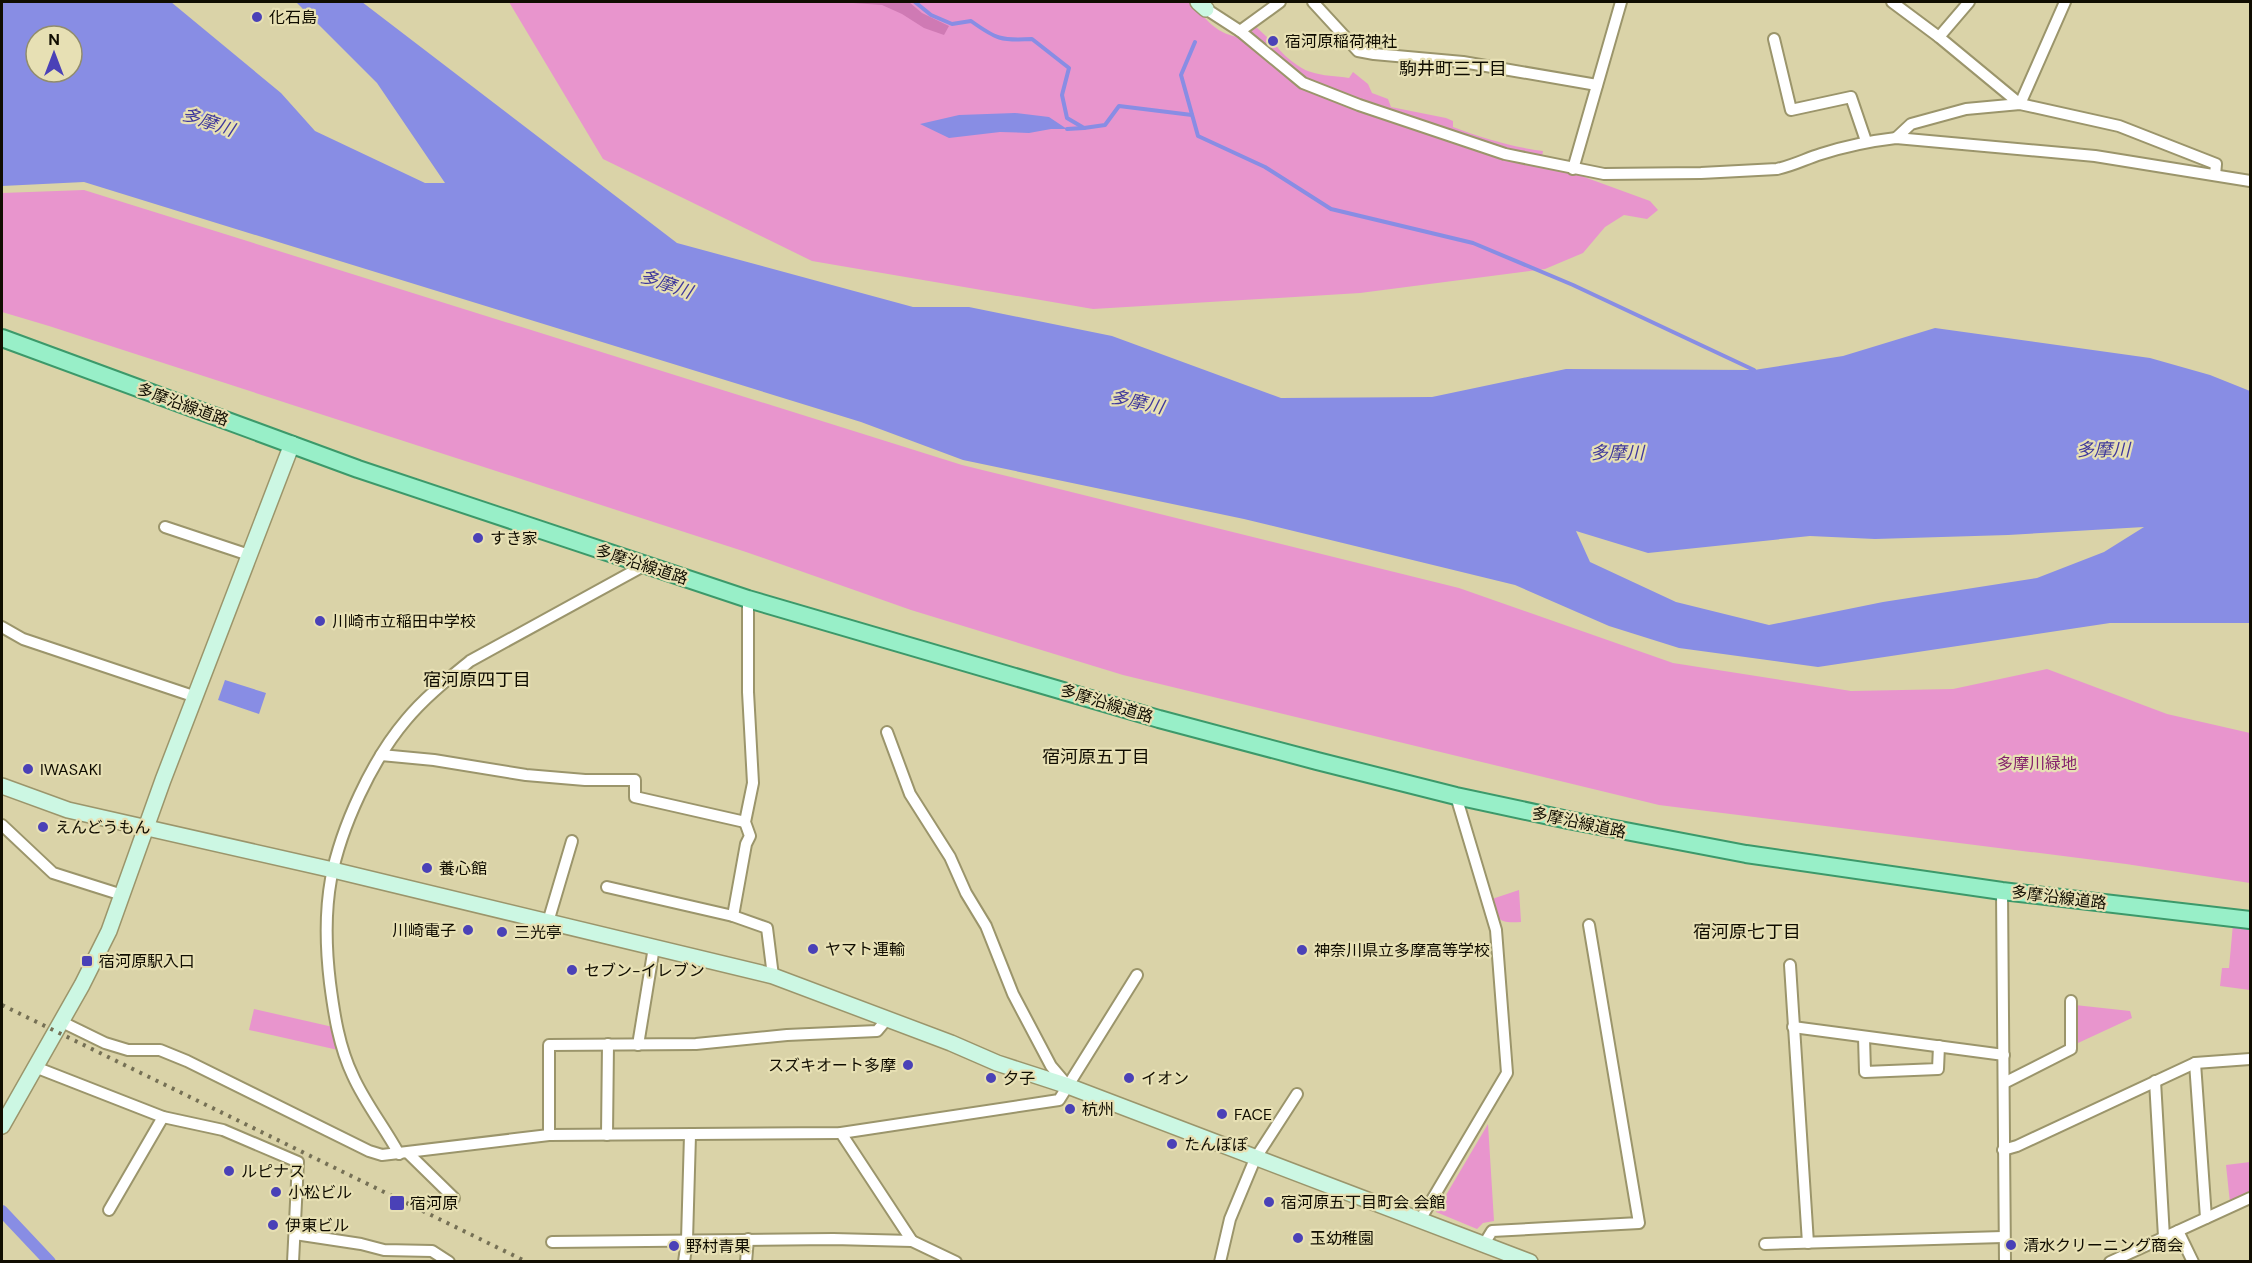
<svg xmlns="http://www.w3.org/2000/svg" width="2252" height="1263" font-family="'DM Sans','Noto Sans JP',sans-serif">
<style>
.green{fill:#e895cd}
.forest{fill:#cf7ab4}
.water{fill:#888de4;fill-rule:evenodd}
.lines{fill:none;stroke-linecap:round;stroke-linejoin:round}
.stream{stroke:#888de4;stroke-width:4}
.canal{stroke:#888de4;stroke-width:12}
.street-casing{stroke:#9b956b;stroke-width:14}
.secondary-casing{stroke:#9b956b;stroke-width:18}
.primary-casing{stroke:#3c996a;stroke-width:20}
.street{stroke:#fff;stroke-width:10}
.secondary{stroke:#ccf7e3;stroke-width:15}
.primary{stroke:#98efc8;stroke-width:16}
.rail{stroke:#757055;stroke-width:4;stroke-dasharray:3 6;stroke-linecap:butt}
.poi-dot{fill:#4a41b7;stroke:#e7e0b4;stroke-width:2}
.labels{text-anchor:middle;stroke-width:4.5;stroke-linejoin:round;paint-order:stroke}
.poi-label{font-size:16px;fill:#100d01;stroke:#e7e0b4;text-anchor:start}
.street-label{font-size:16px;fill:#100d01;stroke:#e7e0b4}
.park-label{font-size:16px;fill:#84206b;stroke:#e7e0b4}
.neighbourhood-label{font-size:18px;fill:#100d01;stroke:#e7e0b4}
.water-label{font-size:18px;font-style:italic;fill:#3f389c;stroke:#e7e0b4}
</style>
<rect width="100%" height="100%" fill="#dad3a8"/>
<!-- green -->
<g class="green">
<path d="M509,2h682c15,17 26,34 51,35l55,47 64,28 121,40 94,22 74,27 8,9 -11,9 -23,-4 -19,12 -22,26 -38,16 -185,24 -267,16 -281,-48 -209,-102z"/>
<path d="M1254,25l14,13h5c1,11 26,31 38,34 11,4 26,4 38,6l4,-6 15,12 4,9 16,6 3,8 55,11 7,3v6c29,11 59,20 90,24l-1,6 -67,-17 -162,-58 -18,-12 -48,-40z"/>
<path d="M84,190l878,275 497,123 214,75 178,28 102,-2 94,-20 120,45 83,19v150l-124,-19 -467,-59 -536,-130 -212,-65 -165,-58 -697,-226 -47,-14v-119z"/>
<path d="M1519,890l2,32c-24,1 -22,-1 -29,-23z"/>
<path d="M2233,924l17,2v64l-30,-4 2,-18h7z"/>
<path d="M2075,1005l55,6 2,7 -54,25 -4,-4z"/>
<path d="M254,1009l79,18 5,23 -89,-20z"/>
<path d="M1488,1124l6,97 -11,2 -6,6 -41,-17z"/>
<path d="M2250,1162v31l-20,10 -4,-38z"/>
</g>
<!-- forest -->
<path class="forest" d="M839,2h70l13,11 27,13 -5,9 -20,-7 -22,-14 -20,-9z"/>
<!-- water -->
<g class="water">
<path d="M2,2h169l110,91 34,38 110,52h20l-68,-100 -81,-81h66l315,241 236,64h56l143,29 169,62 151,-1 134,-28 188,1 89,-14 92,-28 215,30 60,17 40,16v232h-140l-292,44 -139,-19 -70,-22 -94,-41 -271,-66 -281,-59 -102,-38 -777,-240 -82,4zM36,36h36v36h-36zM2144,527l-40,25 -67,26 -154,24 -114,23 -93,-23 -86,-40 -14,-31 72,22 162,-17 65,3 133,-4z"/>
<path d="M1015,113l34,4 18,12h-16l-22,4 -29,-1 -51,6 -29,-14 39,-9z"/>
<path d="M225,680l41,13 -7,21 -41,-14z"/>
</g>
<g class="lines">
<!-- stream -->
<g class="stream">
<path d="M915,2l16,13 21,9 19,-3c25,18 30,20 61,18l37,29 -7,27 5,23 17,10 21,-3 14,-19 73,9"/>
<path d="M1195,42l-14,33 17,61 67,31 66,42 142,34 100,42 181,85"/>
<path d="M1067,129l17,-1"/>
</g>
<!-- canal -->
<path class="canal" d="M2,1211l48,51"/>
<defs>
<g id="street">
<path d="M1313,2l45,49 16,3 89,8 134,23"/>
<path d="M1892,2l47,35 81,67"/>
<path d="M1206,9l34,22 63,52 56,22 146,49 99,20 97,-1 76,-4c18,-4 28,-10 44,-15 25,-8 49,-13 75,-16l199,18 155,25"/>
<path d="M1240,31l40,-29"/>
<path d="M1939,37l30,-35"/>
<path d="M1774,39l17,71 60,-13 15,44"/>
<path d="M2020,104l45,-102"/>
<path d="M1896,138l15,-14 55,-15 54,-5 99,22 97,38 -1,11"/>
<path d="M1573,169l48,-167"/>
<path d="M165,527l84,28"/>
<path d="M2,627l21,12 173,58"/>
<path d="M887,732l23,62 40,63 16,36 20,33 27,68 38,72 17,20"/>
<path d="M381,755l53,5 92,15 59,5h50v17l110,25"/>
<path d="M2,825l51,48 63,20"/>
<path d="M607,887l126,29 34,12 6,48"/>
<path d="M2002,891l3,371"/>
<path d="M733,916l13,-72 4,-8 -5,-14 8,-39 -5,-91v-93"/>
<path d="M548,922l24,-81"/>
<path d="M1790,965l18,278"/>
<path d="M62,1022l43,21 23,7h32l27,11 182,90 13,4 167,-20 292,-2 218,-33 78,-125"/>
<path d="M1793,1027l211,28"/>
<path d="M1864,1037l1,35 73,-3 1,-23"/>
<path d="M638,1045l16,-98"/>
<path d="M2195,1063l11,155"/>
<path d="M35,1067l128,50 60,13 75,32 -5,100"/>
<path d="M2155,1081l9,156"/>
<path d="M2004,1083l67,-34v-48"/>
<path d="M841,1133l71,108"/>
<path d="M549,1135v-90l147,-1 91,-9 90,-4 10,-12"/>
<path d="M607,1135l1,-91"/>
<path d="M2003,1150l14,-4 178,-83 55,-4"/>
<path d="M408,1153l46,45"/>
<path d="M399,1154c-14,-26 -34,-51 -46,-78 -14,-29 -19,-62 -23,-93 -4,-33 -5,-71 1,-104 10,-52 41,-119 75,-159 18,-22 42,-41 64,-59l175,-96"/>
<path d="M109,1210l54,-93"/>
<path d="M1420,1220l87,-147 -11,-143 -40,-134"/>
<path d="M2178,1231l15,31"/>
<path d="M295,1234l66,10 23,6 48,1 17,11"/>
<path d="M552,1242l281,-3 79,2 44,21"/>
<path d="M1484,1244l8,-13 147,-8 -50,-298"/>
<path d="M1765,1244l238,-7"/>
<path d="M684,1262l3,-22 3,-105"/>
<path d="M746,1262l2,-23"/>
<path d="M1220,1262l10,-43 25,-60 42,-65"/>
<path d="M2110,1262l140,-64"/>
</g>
<g id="secondary">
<path d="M1198,2l8,7"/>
<path d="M2,786l66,24 265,60 440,106 178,67 46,20 71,23 462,176"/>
<path d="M2,1126l80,-141 27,-54 54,-151 129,-336"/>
</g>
<path id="primary" d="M2,338l356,131 390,130 411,120 158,42 139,35 112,24 178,34 256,37 248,29"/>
</defs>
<!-- street casing -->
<use href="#street" class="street-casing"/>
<!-- secondary casing -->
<use href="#secondary" class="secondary-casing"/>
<!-- primary casing -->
<use href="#primary" class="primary-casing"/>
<!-- street -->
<use href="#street" class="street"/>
<!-- secondary -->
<use href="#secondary" class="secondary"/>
<!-- primary -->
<use href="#primary" class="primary"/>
<!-- rail -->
<path class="rail" d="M2,1005l525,257"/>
</g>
<!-- markers -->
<g class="poi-dot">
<circle cx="257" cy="17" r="6"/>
<circle cx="1273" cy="41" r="6"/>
<circle cx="478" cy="538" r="6"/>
<circle cx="320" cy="621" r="6"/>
<circle cx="28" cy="769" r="6"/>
<circle cx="43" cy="827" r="6"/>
<circle cx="427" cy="868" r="6"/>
<circle cx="468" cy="930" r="6"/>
<circle cx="502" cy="932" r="6"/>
<circle cx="813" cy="949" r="6"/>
<circle cx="1302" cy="950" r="6"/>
<rect x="81" y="955" width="12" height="12" rx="3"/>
<circle cx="572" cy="970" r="6"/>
<circle cx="908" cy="1065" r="6"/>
<circle cx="991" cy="1078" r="6"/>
<circle cx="1129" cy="1078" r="6"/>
<circle cx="1070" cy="1109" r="6"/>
<circle cx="1222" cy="1114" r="6"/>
<circle cx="1172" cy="1144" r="6"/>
<circle cx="229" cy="1171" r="6"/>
<circle cx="276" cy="1192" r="6"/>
<circle cx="1269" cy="1202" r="6"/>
<rect x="389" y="1195" width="16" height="16" rx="3"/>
<circle cx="273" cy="1225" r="6"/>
<circle cx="1298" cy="1238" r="6"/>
<circle cx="2011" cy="1245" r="6"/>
<circle cx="674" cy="1246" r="6"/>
</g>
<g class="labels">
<!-- poi labels -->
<g class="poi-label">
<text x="269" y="23">化石島</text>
<text x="1285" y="47">宿河原稲荷神社</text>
<text x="490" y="544">すき家</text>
<text x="332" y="627">川崎市立稲田中学校</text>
<text x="40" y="775">IWASAKI</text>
<text x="55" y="833">えんどうもん</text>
<text x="439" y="874">養心館</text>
<text x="456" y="936" text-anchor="end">川崎電子</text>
<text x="514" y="938">三光亭</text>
<text x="825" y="955">ヤマト運輸</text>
<text x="1314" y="956">神奈川県立多摩高等学校</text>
<text x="99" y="967">宿河原駅入口</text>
<text x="584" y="976">セブン-イレブン</text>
<text x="896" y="1071" text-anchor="end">スズキオート多摩</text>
<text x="1003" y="1084">夕子</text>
<text x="1141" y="1084">イオン</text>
<text x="1082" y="1115">杭州</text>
<text x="1234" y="1120">FACE</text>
<text x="1184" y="1150">たんぽぽ</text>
<text x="241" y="1177">ルピナス</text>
<text x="288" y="1198">小松ビル</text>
<text x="1281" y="1208">宿河原五丁目町会 会館</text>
<text x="410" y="1209">宿河原</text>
<text x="285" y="1231">伊東ビル</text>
<text x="1310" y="1244">玉幼稚園</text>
<text x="2023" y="1251">清水クリーニング商会</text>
<text x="686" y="1252">野村青果</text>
</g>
<!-- street labels -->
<g class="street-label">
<text transform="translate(183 404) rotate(20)" y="6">多摩沿線道路</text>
<text transform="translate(642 564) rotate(18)" y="6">多摩沿線道路</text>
<text transform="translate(1107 703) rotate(17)" y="6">多摩沿線道路</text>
<text transform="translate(1579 822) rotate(12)" y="6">多摩沿線道路</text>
<text transform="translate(2059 897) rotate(7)" y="6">多摩沿線道路</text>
</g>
<!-- park labels -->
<g class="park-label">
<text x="2037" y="769">多摩川緑地</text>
</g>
<!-- neighbourhood labels -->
<g class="neighbourhood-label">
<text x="1453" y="75">駒井町三丁目</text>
<text x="477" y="686">宿河原四丁目</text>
<text x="1096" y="763">宿河原五丁目</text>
<text x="1747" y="938">宿河原七丁目</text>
</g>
<!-- water labels -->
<g class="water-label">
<text transform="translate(208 122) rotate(19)" y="6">多摩川</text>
<text transform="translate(666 284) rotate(19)" y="6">多摩川</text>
<text transform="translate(1137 402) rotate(12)" y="6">多摩川</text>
<text x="2103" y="456">多摩川</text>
<text x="1617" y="459">多摩川</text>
</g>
</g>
<!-- border -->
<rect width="2252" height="1263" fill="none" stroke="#100d01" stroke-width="6"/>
<!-- north arrow -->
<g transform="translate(54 54)"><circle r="28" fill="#e7e0b4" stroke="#918c6c" stroke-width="1.5"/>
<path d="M0-4.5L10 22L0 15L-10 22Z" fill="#4a41b7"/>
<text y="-9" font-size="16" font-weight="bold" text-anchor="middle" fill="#100d01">N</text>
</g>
</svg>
